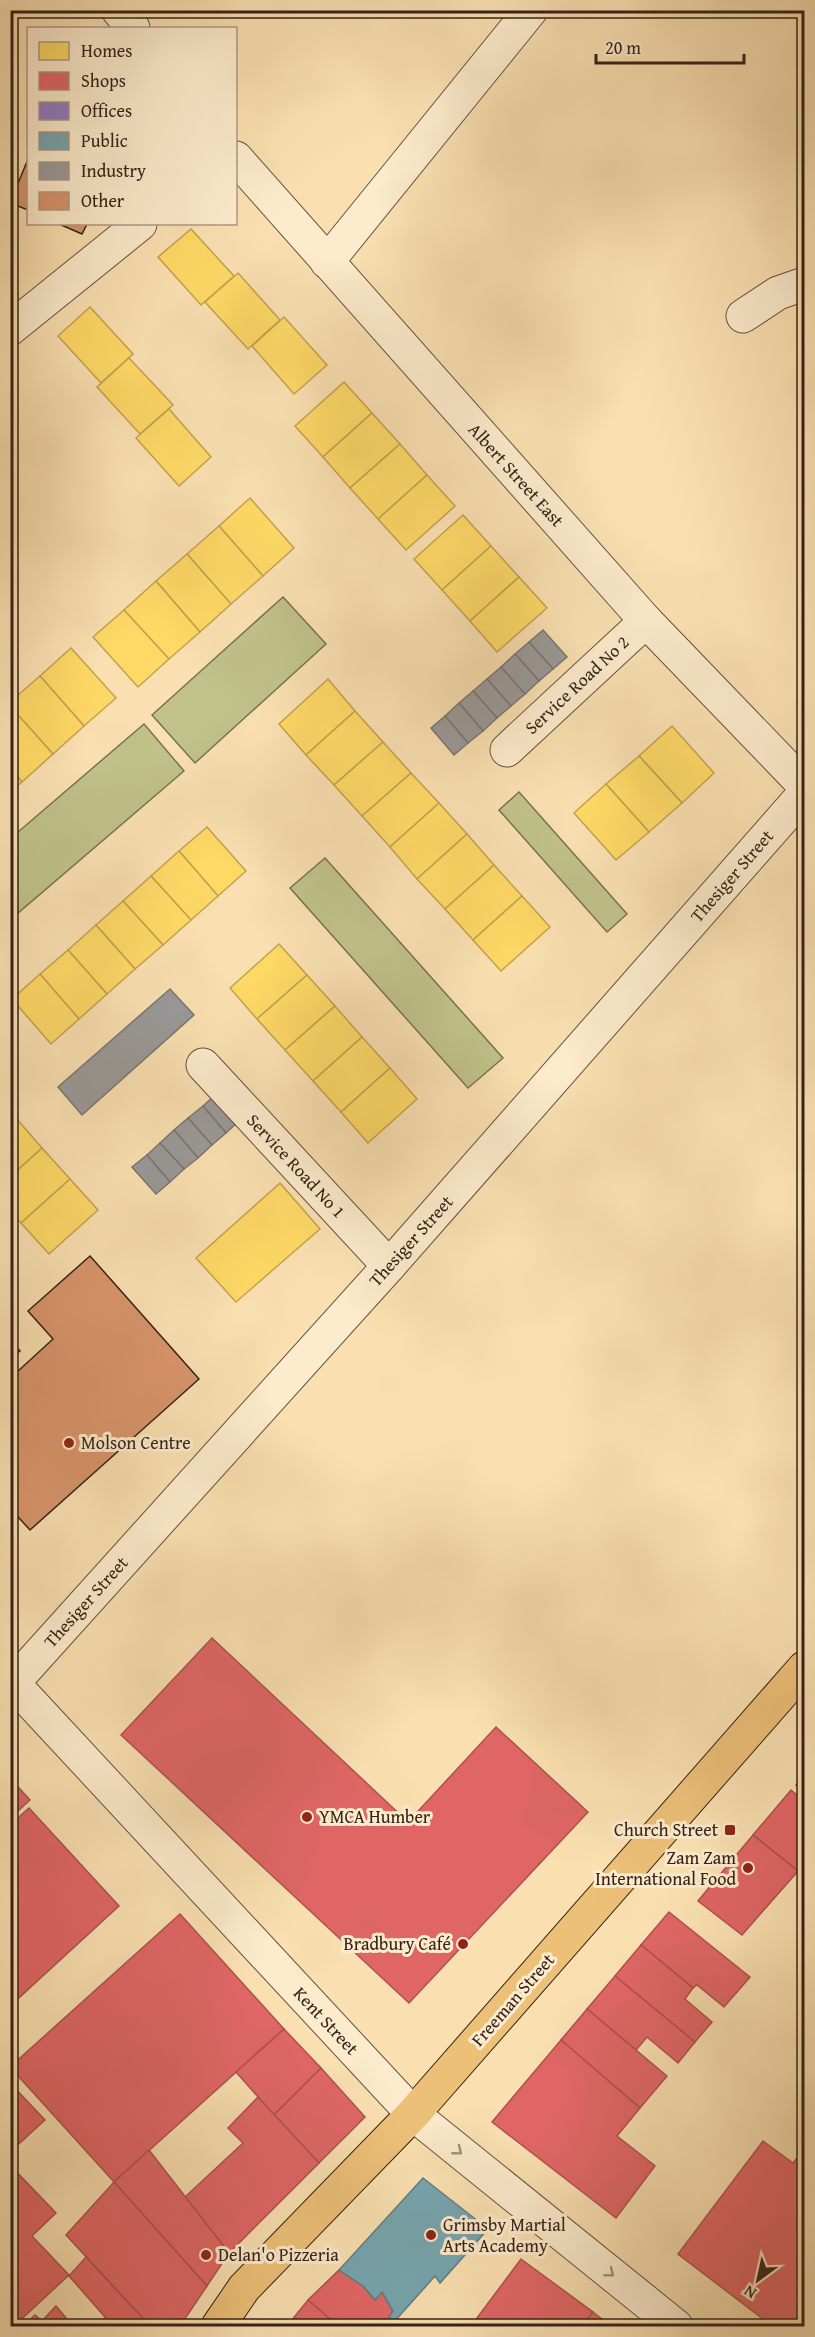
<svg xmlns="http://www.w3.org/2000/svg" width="815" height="2337" font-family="'Gentium Book Plus',serif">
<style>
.green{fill:#c0c28a;stroke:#7a7251;stroke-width:1.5}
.homes{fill:#ffd966;stroke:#c2a24f;stroke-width:1.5}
.shops{fill:#e06666;stroke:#ad514f;stroke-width:1.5}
.offices{fill:#8e7cc3;stroke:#736190;stroke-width:1.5}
.public{fill:#76a5af;stroke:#627d82;stroke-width:1.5}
.industry{fill:#999;stroke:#7b7572;stroke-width:1.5}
.building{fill:#d9946b;stroke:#352118;stroke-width:1.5}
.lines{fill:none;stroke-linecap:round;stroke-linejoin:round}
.minor-casing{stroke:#66513e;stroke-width:35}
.major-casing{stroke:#352118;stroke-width:35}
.minor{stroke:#fcebcc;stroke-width:33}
.major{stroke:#edc078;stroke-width:33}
.oneway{stroke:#a2907b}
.poi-dot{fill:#8f2418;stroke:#fcebcc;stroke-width:2}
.labels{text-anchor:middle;stroke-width:6;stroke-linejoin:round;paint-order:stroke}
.street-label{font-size:18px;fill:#352118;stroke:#fcebcc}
.poi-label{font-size:18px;fill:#352118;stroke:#fcebcc;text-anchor:start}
</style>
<rect width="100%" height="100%" fill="#fae0b1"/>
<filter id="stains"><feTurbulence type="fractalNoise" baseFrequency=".00333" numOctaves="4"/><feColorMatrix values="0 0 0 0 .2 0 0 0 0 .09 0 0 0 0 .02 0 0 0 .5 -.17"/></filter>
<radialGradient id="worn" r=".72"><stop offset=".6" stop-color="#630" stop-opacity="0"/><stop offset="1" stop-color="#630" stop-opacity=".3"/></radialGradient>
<!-- green -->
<g class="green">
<path d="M283,597l43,47 -131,119 -43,-48z"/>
<path d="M144,724l40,47 -173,148v-81z"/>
<path d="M519,792l108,122 -20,18 -108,-122z"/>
<path d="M325,858l178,200 -35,30 -178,-200z"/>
</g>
<!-- homes -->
<g class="homes">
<path d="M191,229l43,47 -33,29 -43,-48z"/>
<path d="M238,273l42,47 -32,29 -43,-47z"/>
<path d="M90,307l43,47 -32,29 -43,-47z"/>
<path d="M284,317l43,48 -33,29 -42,-48z"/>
<path d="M129,358l44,47 -33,29 -43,-47z"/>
<path d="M344,382l28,31 -49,44 -28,-31z"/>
<path d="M169,409l42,48 -32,29 -43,-48z"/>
<path d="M372,413l28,31 -50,44 -27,-31z"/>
<path d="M400,444l27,31 -49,44 -28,-31z"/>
<path d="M427,475l28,31 -49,44 -28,-31z"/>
<path d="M250,498l44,50 -31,28 -44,-50z"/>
<path d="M463,515l28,31 -49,44 -28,-31z"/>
<path d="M219,526l44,50 -32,28 -44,-50z"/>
<path d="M491,546l28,31 -49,44 -28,-31z"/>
<path d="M187,554l44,50 -31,28 -44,-51z"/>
<path d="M519,577l28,31 -50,44 -27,-31z"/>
<path d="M156,581l44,51 -31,27 -45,-49z"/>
<path d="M124,610l45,49 -31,28 -45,-50z"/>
<path d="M71,648l45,50 -32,28 -44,-50z"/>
<path d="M40,676l44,50 -31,28 -43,-48v-4z"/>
<path d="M328,679l27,32 -49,44 -27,-31z"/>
<path d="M10,706l43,48 -31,28 -12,-13z"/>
<path d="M355,711l28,31 -49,43 -28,-30z"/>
<path d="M672,726l42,47 -32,30 -43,-47z"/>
<path d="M383,742l28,31 -49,43 -28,-31z"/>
<path d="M639,756l43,47 -33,29 -43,-48z"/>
<path d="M10,769l12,13 -12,10z"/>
<path d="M411,773l28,30 -49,44 -28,-31z"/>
<path d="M606,784l43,48 -33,28 -42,-47z"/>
<path d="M439,803l28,31 -50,45 -27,-32z"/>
<path d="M207,827l39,44 -28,25 -39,-45z"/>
<path d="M467,834l27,31 -49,44 -28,-30z"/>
<path d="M179,851l39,45 -27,24 -40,-44z"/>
<path d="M494,865l28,31 -49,44 -28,-31z"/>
<path d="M151,876l40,44 -28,25 -40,-44z"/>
<path d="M522,896l28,31 -49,44 -28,-31z"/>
<path d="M123,901l40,44 -28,24 -39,-44z"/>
<path d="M96,925l39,44 -28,25 -39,-44z"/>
<path d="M279,944l28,31 -50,44 -27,-31z"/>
<path d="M68,950l39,44 -28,25 -39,-45z"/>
<path d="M40,974l39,45 -28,25 -39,-45z"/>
<path d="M307,975l28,31 -50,44 -28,-31z"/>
<path d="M335,1006l27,31 -49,44 -28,-31z"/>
<path d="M362,1037l28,31 -49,44 -28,-31z"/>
<path d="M390,1068l27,31 -49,44 -27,-31z"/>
<path d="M15,1117l27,31 -32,29v-56z"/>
<path d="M42,1148l28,31 -49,44 -11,-11v-35z"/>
<path d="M70,1179l28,31 -49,44 -28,-31z"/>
<path d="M280,1183l40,46 -84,73 -40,-44z"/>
</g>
<!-- shops -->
<g class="shops">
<path d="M212,1638l196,184 88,-95 92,85 -179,191 -288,-268z"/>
<path d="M10,1778l20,22 -20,18z"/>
<path d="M791,1790l13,11v62l-6,8 -45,-36z"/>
<path d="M29,1808l90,98 -109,100v-181z"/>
<path d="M753,1835l45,36 -56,64 -44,-34z"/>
<path d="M669,1912l81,65 -26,30 -27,-22 -4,3 -52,-43z"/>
<path d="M180,1914l104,115 -170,153 -104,-115z"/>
<path d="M641,1945l52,43 -8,11 27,23 -17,20 -80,-66z"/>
<path d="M615,1976l80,66 -17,21 -31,-26 -11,13 -49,-41z"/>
<path d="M587,2009l80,67 -27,32 -79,-68z"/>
<path d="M284,2029l37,39 -47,47 -38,-43z"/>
<path d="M561,2040l79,68 -23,28 38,30 -39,52 -124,-96z"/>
<path d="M321,2068l44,49 -46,46 -45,-48z"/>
<path d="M10,2083l35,37 -35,32z"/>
<path d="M258,2097l61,66 -90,90 -44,-56 58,-54 -15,-15z"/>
<path d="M763,2141l30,22 11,-14v164l-10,13h-22l-94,-72z"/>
<path d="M149,2150l80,103 -22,33 -93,-104z"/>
<path d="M10,2165l46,48 -24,23 37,39 -55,51h-4z"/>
<path d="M114,2182l93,104 -27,40h-30l-84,-91z"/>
<path d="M86,2257l64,69h-52l7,-9 -36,-41z"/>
<path d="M521,2259l72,53 -11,14h-111z"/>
<path d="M339,2270l24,16 12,14 7,-8 11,19 -4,6 5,5 -6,4h-50l-30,-26z"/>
<path d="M308,2300l30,26h-51z"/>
<path d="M56,2306l17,20h-50l12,-11 7,6z"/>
<path d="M593,2312l18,14h-29z"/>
</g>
<!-- offices -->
<path class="offices" d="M804,1774v17l-8,-6z"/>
<!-- public -->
<path class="public" d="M423,2178l65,51 -48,54 -5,-7 -41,46 -5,-5 4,-6 -11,-19 -7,8 -12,-14 -24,-16z"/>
<!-- industry -->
<g class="industry">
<path d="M543,630l24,27 -14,12 -24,-27z"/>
<path d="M529,642l24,27 -14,12 -24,-27z"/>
<path d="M515,654l24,27 -14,13 -24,-27z"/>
<path d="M501,667l24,27 -14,12 -24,-27z"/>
<path d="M487,679l24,27 -14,12 -24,-27z"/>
<path d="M473,691l24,27 -14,13 -24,-28z"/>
<path d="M459,703l24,28 -15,12 -23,-27z"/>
<path d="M445,716l23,27 -14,12 -23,-27z"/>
<path d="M170,989l24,26 -112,100 -24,-28z"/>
<path d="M216,1094l24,26 -14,13 -23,-27z"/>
<path d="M203,1106l23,27 -14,12 -24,-27z"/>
<path d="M188,1118l24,27 -14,13 -24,-28z"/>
<path d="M174,1130l24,28 -14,11 -24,-26z"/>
<path d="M160,1143l24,26 -14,13 -23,-27z"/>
<path d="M147,1155l23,27 -14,12 -24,-27z"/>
</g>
<!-- building -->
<g class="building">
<path d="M28,159v51l-18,-7z"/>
<path d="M59,224h28l-5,10z"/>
<path d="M90,1256l109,123 -169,151 -20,-22v-143l7,7 36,-33 -25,-28z"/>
<path d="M10,1340l10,11 -10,8z"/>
</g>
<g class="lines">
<defs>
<g id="minor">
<path d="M118,10l15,18"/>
<path d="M236,158l410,463 158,164"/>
<path d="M327,262l204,-252"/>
<path d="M743,316l35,-23 26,-9"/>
<path d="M10,329l130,-105"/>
<path d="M507,750l139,-129"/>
<path d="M203,1065l186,201"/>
<path d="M10,1680l403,434 263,212"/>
<path d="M13,1683l376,-417 415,-472"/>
</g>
<path id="major" d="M218,2326l26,-38 169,-174 391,-446"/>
</defs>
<!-- minor casing -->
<use href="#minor" class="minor-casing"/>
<!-- major casing -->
<use href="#major" class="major-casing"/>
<!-- minor -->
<use href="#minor" class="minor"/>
<!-- major -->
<use href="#major" class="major"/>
</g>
<!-- one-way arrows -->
<defs><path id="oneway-chevron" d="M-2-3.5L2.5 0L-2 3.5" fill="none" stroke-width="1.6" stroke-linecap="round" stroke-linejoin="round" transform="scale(1.5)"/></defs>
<g class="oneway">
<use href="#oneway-chevron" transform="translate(458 2151) rotate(39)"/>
<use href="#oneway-chevron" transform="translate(610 2273) rotate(39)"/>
</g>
<!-- markers -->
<g class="poi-dot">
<circle cx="69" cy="1443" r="6"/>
<circle cx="307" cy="1817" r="6"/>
<rect x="724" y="1824" width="12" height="12" rx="3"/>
<circle cx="748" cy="1868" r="6"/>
<circle cx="463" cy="1944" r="6"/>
<circle cx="431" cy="2235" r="6"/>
<circle cx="206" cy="2255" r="6"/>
</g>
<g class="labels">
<!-- street labels -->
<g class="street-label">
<text transform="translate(516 475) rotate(48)" y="6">Albert Street East</text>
<text transform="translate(577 685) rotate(-43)" y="6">Service Road No 2</text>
<text transform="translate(732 876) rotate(-49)" y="6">Thesiger Street</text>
<text transform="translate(296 1166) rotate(47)" y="6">Service Road No 1</text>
<text transform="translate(411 1241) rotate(-48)" y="6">Thesiger Street</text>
<text transform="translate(86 1602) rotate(-48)" y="6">Thesiger Street</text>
<text transform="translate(513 2000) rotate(-49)" y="6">Freeman Street</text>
<text transform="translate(326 2021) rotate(47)" y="6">Kent Street</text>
</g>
<!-- poi labels -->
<g class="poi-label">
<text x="81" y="1449">Molson Centre</text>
<text x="319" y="1823">YMCA Humber</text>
<text x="718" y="1836" text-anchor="end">Church Street</text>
<text x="736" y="1864" text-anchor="end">Zam Zam<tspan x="736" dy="21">International Food</tspan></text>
<text x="451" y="1950" text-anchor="end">Bradbury Café</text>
<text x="443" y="2231">Grimsby Martial<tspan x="443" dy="21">Arts Academy</tspan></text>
<text x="218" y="2261">Delan'o Pizzeria</text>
</g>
</g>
<!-- margin -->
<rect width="815" height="2337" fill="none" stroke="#fae0b1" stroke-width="36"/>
<rect x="12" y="12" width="791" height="2313" fill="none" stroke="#352118" stroke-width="3"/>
<rect x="18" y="18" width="779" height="2301" fill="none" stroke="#352118" stroke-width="1.5"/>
<!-- legend -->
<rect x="27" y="27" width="210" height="198" fill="#fcebcc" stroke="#ac9a84" stroke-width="1.5"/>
<rect x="39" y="42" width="30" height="18" fill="#ffd966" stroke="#ac9a84" stroke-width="1.5"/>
<text x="81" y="57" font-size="18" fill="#352118">Homes</text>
<rect x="39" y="72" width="30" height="18" fill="#e06666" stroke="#ac9a84" stroke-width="1.5"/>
<text x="81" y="87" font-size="18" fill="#352118">Shops</text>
<rect x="39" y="102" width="30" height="18" fill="#8e7cc3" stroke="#ac9a84" stroke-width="1.5"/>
<text x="81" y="117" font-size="18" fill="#352118">Offices</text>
<rect x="39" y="132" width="30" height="18" fill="#76a5af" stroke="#ac9a84" stroke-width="1.5"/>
<text x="81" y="147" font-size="18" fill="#352118">Public</text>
<rect x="39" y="162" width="30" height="18" fill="#999999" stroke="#ac9a84" stroke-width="1.5"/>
<text x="81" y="177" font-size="18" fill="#352118">Industry</text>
<rect x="39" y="192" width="30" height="18" fill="#d9946b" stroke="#ac9a84" stroke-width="1.5"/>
<text x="81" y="207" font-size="18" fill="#352118">Other</text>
<!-- north arrow -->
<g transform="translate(758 2280) rotate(213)" stroke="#fcebcc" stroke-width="4.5" paint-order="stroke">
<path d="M0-4.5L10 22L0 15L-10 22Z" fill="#352118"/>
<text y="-9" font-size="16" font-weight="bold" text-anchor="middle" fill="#352118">N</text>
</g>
<!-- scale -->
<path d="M596 54v9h148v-9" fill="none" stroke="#352118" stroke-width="3"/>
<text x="605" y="54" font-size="18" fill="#352118" stroke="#fcebcc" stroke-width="4.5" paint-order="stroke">20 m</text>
<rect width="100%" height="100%" filter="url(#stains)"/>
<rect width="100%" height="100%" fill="url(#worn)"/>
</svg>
